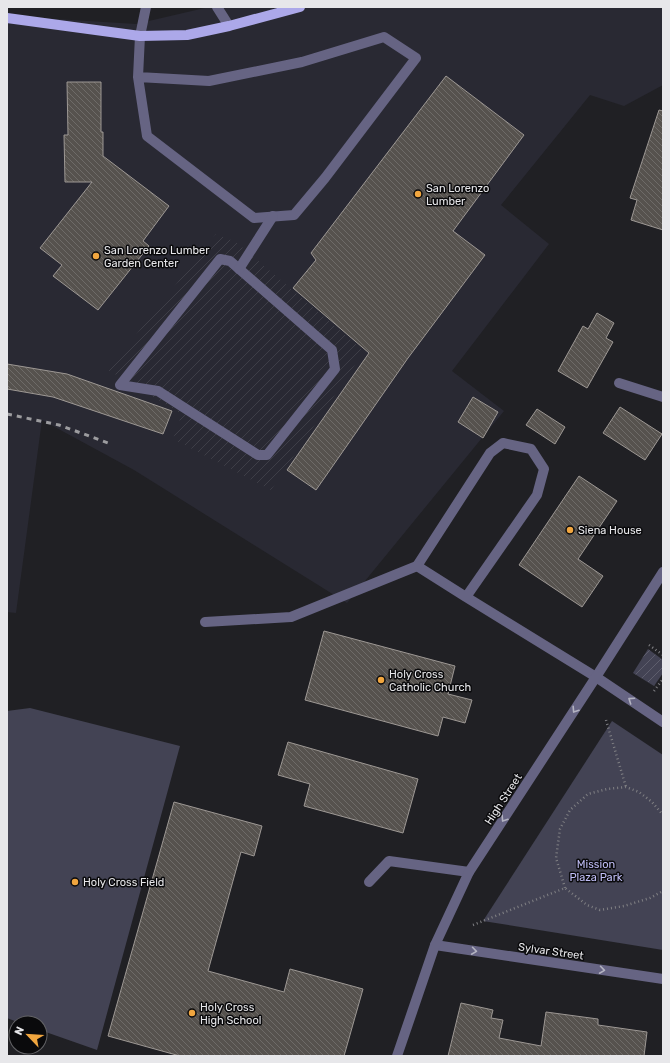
<svg xmlns="http://www.w3.org/2000/svg" width="670" height="1063" font-family="Rubik,sans-serif">
<style>
.built{fill:#292933}
.industrial{fill:url(#industrial-furrows)}
.green{fill:#434354}
.garden{fill:url(#garden-furrows)}
.building{fill:url(#building-back-hatch);stroke:#9d9894}
.lines{fill:none;stroke-linecap:round;stroke-linejoin:round}
.path{stroke:#808084;stroke-width:2.5;stroke-dasharray:1 3;stroke-linecap:butt}
.minor{stroke:#666483;stroke-width:10}
.major{stroke:#aca8e9;stroke-width:10}
.rail{stroke:#9c9c9f;stroke-width:3;stroke-dasharray:5 5;stroke-linecap:butt}
.oneway{stroke:#b3b3c1}
.poi-dot{fill:#f1a63f;stroke:#0a0a0c;stroke-width:1.5}
.labels{text-anchor:middle;stroke-width:3;stroke-linejoin:round;paint-order:stroke}
.poi-label{font-size:11px;fill:#e7e7ea;stroke:#0a0a0c;text-anchor:start}
.street-label{font-size:11px;fill:#e7e7ea;stroke:#0a0a0c}
.park-label{font-size:11px;fill:#c0bef6;stroke:#0a0a0c}
</style>
<defs>
<pattern id="industrial-furrows" width="10" height="10" patternUnits="userSpaceOnUse"><rect width="10" height="10" fill="#292933"/><path d="M-1 1l2-2M0 10L10 0M9 11l2-2" fill="none" stroke="#3e3e47"/></pattern>
<pattern id="garden-furrows" width="10" height="10" patternUnits="userSpaceOnUse"><rect width="10" height="10" fill="#434354"/><path d="M-1 1l2-2M0 10L10 0M9 11l2-2" fill="none" stroke="#5e5e6d"/></pattern>
<pattern id="building-back-hatch" width="6" height="6" patternUnits="userSpaceOnUse"><rect width="6" height="6" fill="#56524e"/><path d="M-1 5l2 2M0 0l6 6M5-1l2 2" fill="none" stroke="#6e6b68"/></pattern>
</defs>
<rect width="100%" height="100%" fill="#202024"/>
<!-- built -->
<path class="built" d="M209,7h454v78l-39,21 -34,-11 -89,110 48,39 -97,127 52,40 -157,192 -213,-133 -92,-50 -26,193 -9,-1v-596l129,8z"/>
<!-- industrial -->
<path class="industrial" d="M216,234l20,8 128,109 -93,139 -98,-51 9,-25 -74,-44z"/>
<!-- green -->
<g class="green">
<path d="M30,708l150,38 -83,304 -57,-20v-7h-20l-13,-5v-307z"/>
<path d="M612,721l51,34v195l-180,-29z"/>
</g>
<!-- garden -->
<path class="garden" d="M648,649l15,11v13l-9,13 -21,-13z"/>
<!-- building -->
<g class="building">
<path d="M446,76l78,59 -71,96 32,24 -77,103 -92,132 -29,-20 82,-117 -76,-65 23,-28 -5,-7z"/>
<path d="M67,82h34v50h2v24l66,50 -26,35 6,5 -51,64 -45,-34 9,-11 -22,-17 52,-66h-27l-1,-47h4z"/>
<path d="M659,110l4,1v119l-32,-10 6,-20 -7,-2z"/>
<path d="M597,313l17,10 -8,15 7,4 -26,46 -29,-17 25,-45 5,3z"/>
<path d="M7,364l60,10 105,37 -9,23 -110,-37 -46,-8z"/>
<path d="M473,397l25,15 -15,26 -25,-16z"/>
<path d="M620,407l42,27 -17,26 -42,-27z"/>
<path d="M537,409l28,18 -10,17 -29,-19z"/>
<path d="M579,476l38,25 -39,58 25,17 -21,31 -63,-42z"/>
<path d="M324,631l131,35 -7,28 24,6 -7,23 -22,-6 -5,19 -133,-36z"/>
<path d="M288,742l130,37 -15,54 -99,-27 6,-22 -32,-9z"/>
<path d="M174,802l88,24 -8,30 -13,-4 -33,119 76,21 6,-23 73,20 -19,67h-164l-72,-20z"/>
<path d="M461,1003l32,7 -2,8 12,2 -4,18 42,8 5,-34 52,7v6l49,7 -3,24h-196z"/>
</g>
<g class="lines">
<!-- path -->
<g class="path">
<path d="M649,645l14,10"/>
<path d="M654,691l9,-12"/>
<path d="M606,720l20,67"/>
<path d="M565,888l-9,-30 4,-29 10,-19 18,-16 19,-5 19,-2 13,5 13,10 11,13"/>
<path d="M473,925l92,-37 22,17 13,5 24,-4 26,-8 13,-7"/>
</g>
<!-- minor -->
<g class="minor">
<path d="M217,7l12,19"/>
<path d="M138,77l71,4 93,-19 82,-25 32,21 -91,120 -31,37 -40,3 -107,-82 -9,-59 2,-41 6,-29"/>
<path d="M220,259l10,2 102,89 3,19 -68,86h-9l-100,-64 -38,-6z"/>
<path d="M239,269l34,-53"/>
<path d="M619,383l44,14"/>
<path d="M466,597l-49,-31 73,-113 13,-10 28,6 13,20 -7,26 -71,102 130,80 67,45"/>
<path d="M205,622l86,-5 126,-51"/>
<path d="M369,882l20,-21 80,11"/>
<path d="M435,945l228,34"/>
<path d="M397,1056l38,-111 34,-73 127,-195 67,-105"/>
</g>
<!-- major -->
<path class="major" d="M7,18l133,18 47,-1 42,-9 71,-19"/>
<!-- rail -->
<path class="rail" d="M7,414l52,11 52,19"/>
</g>
<!-- one-way arrows -->
<defs><path id="oneway-chevron" d="M-2-3.5L2.5 0L-2 3.5" fill="none" stroke-width="1.6" stroke-linecap="round" stroke-linejoin="round"/></defs>
<g class="oneway">
<use href="#oneway-chevron" transform="translate(631 700) rotate(-146)"/>
<use href="#oneway-chevron" transform="translate(575 710) rotate(123)"/>
<use href="#oneway-chevron" transform="translate(504 819) rotate(123)"/>
<use href="#oneway-chevron" transform="translate(474 951) rotate(8)"/>
<use href="#oneway-chevron" transform="translate(602 970) rotate(8)"/>
</g>
<!-- markers -->
<g class="poi-dot">
<circle cx="418" cy="194" r="4"/>
<circle cx="96" cy="256" r="4"/>
<circle cx="570" cy="530" r="4"/>
<circle cx="381" cy="680" r="4"/>
<circle cx="75" cy="882" r="4"/>
<circle cx="192" cy="1013" r="4"/>
</g>
<g class="labels">
<!-- poi labels -->
<g class="poi-label">
<text x="426" y="192">San Lorenzo<tspan x="426" dy="13">Lumber</tspan></text>
<text x="104" y="254">San Lorenzo Lumber<tspan x="104" dy="13">Garden Center</tspan></text>
<text x="578" y="534">Siena House</text>
<text x="389" y="678">Holy Cross<tspan x="389" dy="13">Catholic Church</tspan></text>
<text x="83" y="886">Holy Cross Field</text>
<text x="200" y="1011">Holy Cross<tspan x="200" dy="13">High School</tspan></text>
</g>
<!-- street labels -->
<g class="street-label">
<text transform="translate(503 799) rotate(-57)" y="4">High Street</text>
<text transform="translate(551 951) rotate(8)" y="4">Sylvar Street</text>
</g>
<!-- park labels -->
<g class="park-label">
<text x="596" y="868">Mission<tspan x="596" dy="13">Plaza Park</tspan></text>
</g>
</g>
<!-- border -->
<rect width="670" height="1063" fill="none" stroke="#e7e7ea" stroke-width="16"/>
<!-- north arrow -->
<g transform="translate(28 1035) rotate(295)"><circle r="19" fill="#0a0a0c" stroke="#626265"/>
<path d="M0-3L7 15L0 10L-7 15Z" fill="#f1a63f"/>
<text y="-6" font-size="11" font-weight="bold" text-anchor="middle" fill="#e7e7ea">N</text>
</g>
</svg>
